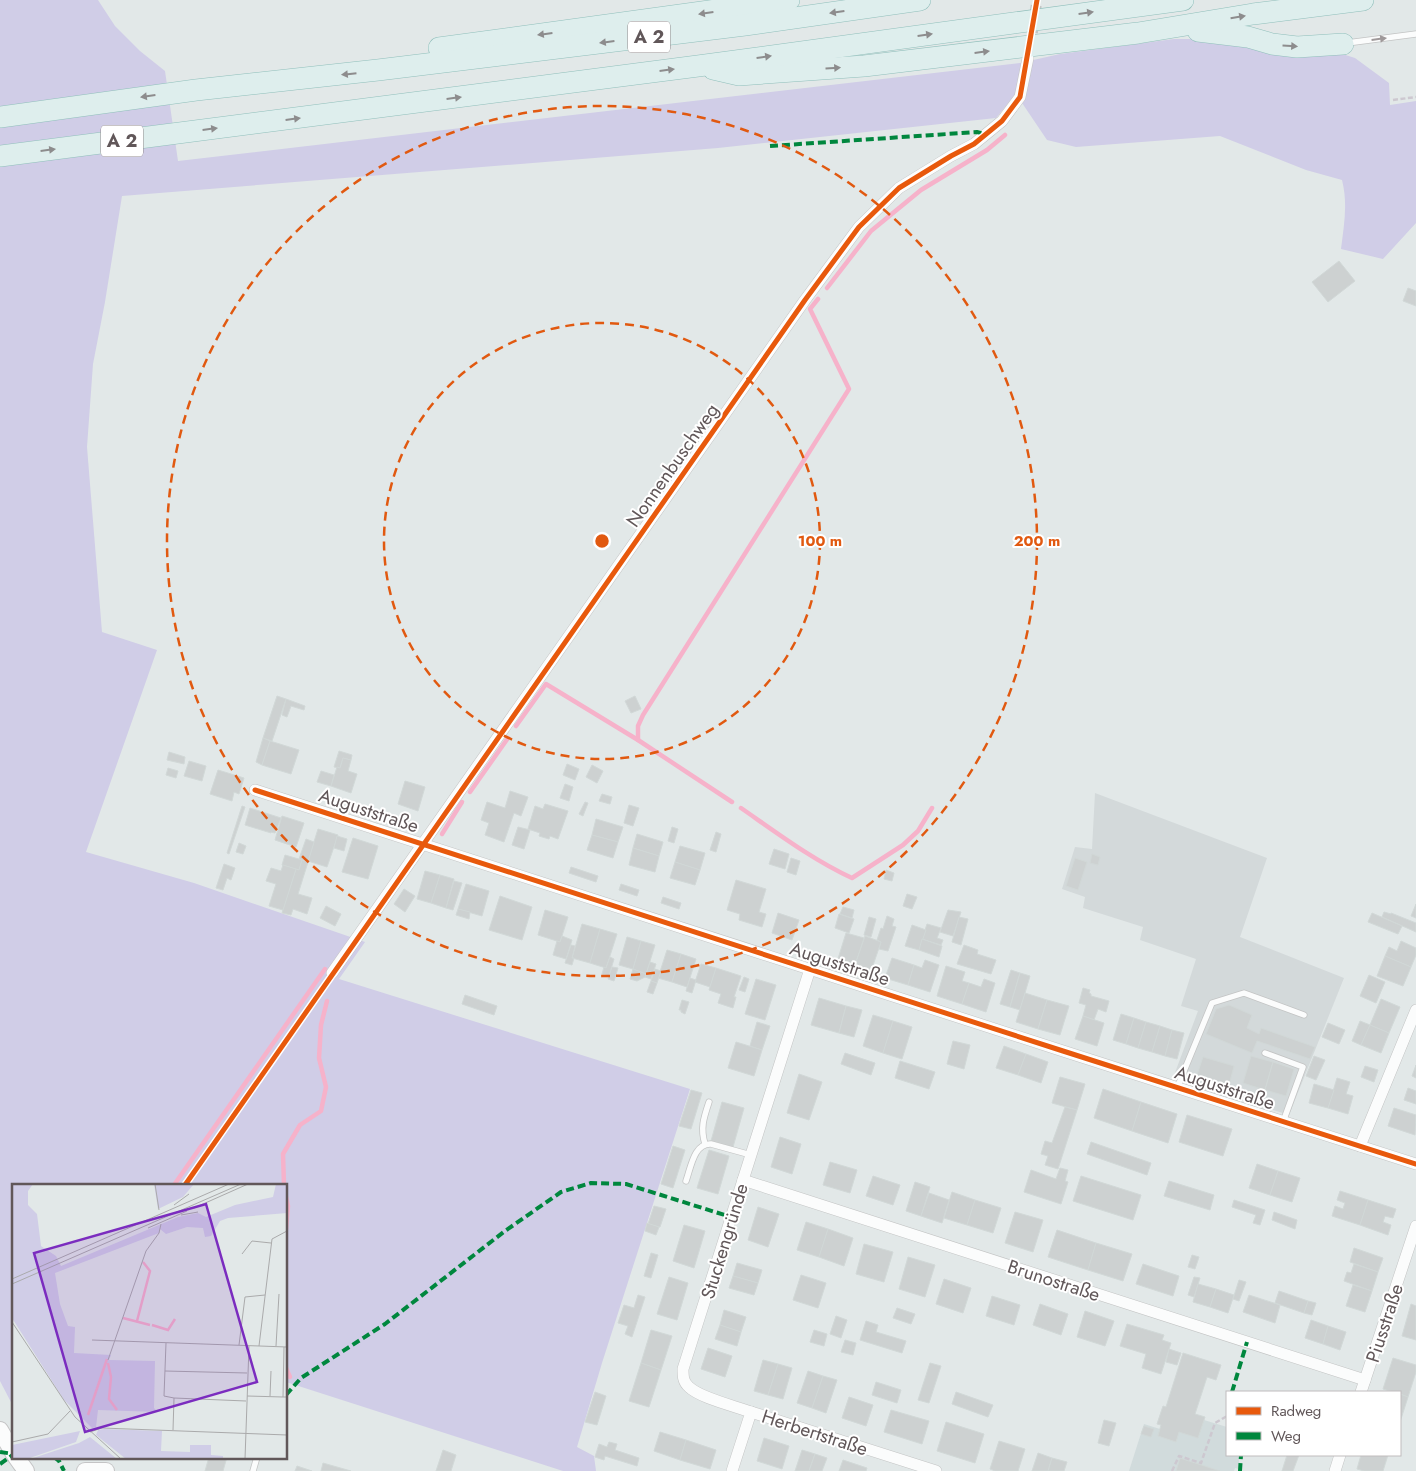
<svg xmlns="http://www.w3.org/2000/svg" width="1416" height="1471" font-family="Jost,sans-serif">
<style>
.industrial{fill:#d3d9da}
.education{fill:#d1dbdc}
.green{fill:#d0cde7}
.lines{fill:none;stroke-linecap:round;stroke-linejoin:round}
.stream{stroke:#f6b2ca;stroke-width:4.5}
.building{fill:#cdd1d1;stroke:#d1d8d7}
.street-tunnel{stroke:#c2c4c4;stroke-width:11;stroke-dasharray:11 5.5;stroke-linecap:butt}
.lane-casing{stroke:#c3c4c4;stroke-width:7}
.street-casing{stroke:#c3c4c4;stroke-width:12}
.secondary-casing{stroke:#c4c4c5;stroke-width:18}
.highway-casing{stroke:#90bfbb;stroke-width:22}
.path{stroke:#cdc8d0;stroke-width:2.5;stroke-dasharray:5 2.5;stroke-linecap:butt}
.lane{stroke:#fbfcfc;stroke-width:5.5}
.street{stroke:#fbfcfc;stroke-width:11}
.secondary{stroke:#fbfcfc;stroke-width:16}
.highway{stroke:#deeeed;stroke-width:21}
.quiet{stroke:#00873e;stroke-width:4;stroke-dasharray:8 4;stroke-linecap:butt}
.cycleway-casing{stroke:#fff;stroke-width:8}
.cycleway{stroke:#e8590c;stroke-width:5}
.oneway{fill:#8d8c8d}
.oneway2{fill:#9f999a}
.ring{fill:none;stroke:#e15910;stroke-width:2.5;stroke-dasharray:9 6}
.labels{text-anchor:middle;stroke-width:4;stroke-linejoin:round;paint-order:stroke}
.shield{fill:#fff;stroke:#90898b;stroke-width:1}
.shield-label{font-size:18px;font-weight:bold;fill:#615759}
.street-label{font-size:19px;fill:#615759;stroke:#fff}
.inset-river{fill:none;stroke:#f6b2ca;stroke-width:2.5}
.inset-road{fill:none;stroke:#aaaaab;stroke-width:1}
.view{fill:#7b2cbf;fill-opacity:0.15;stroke:#7b2cbf;stroke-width:2.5}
.inset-edge{fill:none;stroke:#615759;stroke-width:2.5}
.centre{fill:#e15910;stroke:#fff;stroke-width:2.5}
.ring-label{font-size:15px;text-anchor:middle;font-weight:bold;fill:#e15910;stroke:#fff;stroke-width:4;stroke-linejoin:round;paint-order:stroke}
</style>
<rect width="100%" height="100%" fill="#e2e8e8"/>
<!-- industrial -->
<path class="industrial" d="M1095,793l172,65 -27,79 104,41 -55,137 -116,-37 25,-67 -17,-5 15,-47 -56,-19 3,-13 -60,-19 2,-11 -23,-8 13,-42 17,2z"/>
<!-- education -->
<path class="education" d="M1204,1420l23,7v28h12v14l-4,-1 -1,3h-105l15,-47 16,5 -2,7 18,6 3,-10z"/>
<!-- green -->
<path class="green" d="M0,0h98l17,26 25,25 25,20 13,90 842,-98 40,-9 114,-15h36l126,13 19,6 34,25 1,22 26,-4v122l-33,36 -42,-10c3,-24 7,-45 1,-69l-36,-10 -86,-34 -144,11 -29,-7 -31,-46 -20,24 -278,30 -596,48 -17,106 -12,62 -6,83 15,185 55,18 -71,202 108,31 171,59 -26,37 351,110 -88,274 -25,84 17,9 2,15h-33l-277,-89v-197h-272v223l-14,-27z"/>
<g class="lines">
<!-- stream -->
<g class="stream">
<path d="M827,288l44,-57 50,-41 66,-40 18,-15"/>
<path d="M516,726l30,-42 92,56 94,62"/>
<path d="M638,740v-14l5,-11 206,-326 -39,-80 8,-10"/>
<path d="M470,792l38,-54"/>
<path d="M741,808c36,25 72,52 111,70l51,-33 15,-14 14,-23"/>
<path d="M442,834l20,-32"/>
<path d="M174,1185l151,-216"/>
<path d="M284,1185l-1,-31 17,-29 21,-14 5,-24 -7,-29 2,-33 6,-24"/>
<path d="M286,1197l2,9 -2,23"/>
<path d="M286,1368l4,9"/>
</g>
</g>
<!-- building -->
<g class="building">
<path d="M1339,261l16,20 -27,21 -16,-20z"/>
<path d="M1408,288l8,3v15l-13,-5z"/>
<path d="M277,696l9,3 -14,42 -9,-3z"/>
<path d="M635,696l6,13 -10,4 -6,-12z"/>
<path d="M286,699l19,7 -1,4 -13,-4 -4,11 -5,-2z"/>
<path d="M263,738l7,3 -8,24 -6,-3z"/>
<path d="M270,741l29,9 -8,24 -29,-9z"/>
<path d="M339,751l13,4 -1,5 -8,-2 -3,10 -6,-1z"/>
<path d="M169,752l16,5 -1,7 -17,-4z"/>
<path d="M343,758l8,2 -3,11 9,3 -6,19 -20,-7 6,-19 3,1z"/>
<path d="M189,761l17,5 -4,15 -18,-5z"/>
<path d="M567,764l12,5 -4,11 -12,-5z"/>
<path d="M592,765l11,6 -6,12 -11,-6z"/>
<path d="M168,768l10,3 -2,7 -10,-3z"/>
<path d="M218,770l26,8 -5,16 -5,-2 -2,9 -22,-7z"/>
<path d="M321,771l13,4 -3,11 -14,-4z"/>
<path d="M405,781l20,6 -7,24 -20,-7z"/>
<path d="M565,784l8,3 -4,14 -9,-3z"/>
<path d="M510,791l18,6 -7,19 -7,-3 -10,29 -19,-7 4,-12 -8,-3 6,-18 18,6z"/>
<path d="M602,794l10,3 -2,7 -11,-3z"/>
<path d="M585,802l3,1 -5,13 -4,-2z"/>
<path d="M545,804l23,7 -10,28 -8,-3 -1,3 -10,-3 1,-3 -12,-4 7,-23 8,3z"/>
<path d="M629,805l10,3 -6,18 -9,-3z"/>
<path d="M242,806l3,1 -16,47 -2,-1z"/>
<path d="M250,808l31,10 -6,15 -4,-1v1l-26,-8z"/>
<path d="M282,816l22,7 -8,24 -21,-7z"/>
<path d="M596,819l27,8 -5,15 -26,-7z"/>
<path d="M518,827l12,3 -6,19 -12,-4z"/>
<path d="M672,827l6,2 -4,14 -6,-2z"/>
<path d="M318,829l20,6 -11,32 -19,-6z"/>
<path d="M716,832l5,2 -5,18 -6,-2z"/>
<path d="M637,834l26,8 -4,14 -26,-8z"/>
<path d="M592,835l26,7 -5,16 -26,-8z"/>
<path d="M337,836l10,3 -3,12 -10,-3z"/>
<path d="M353,838l25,8 -10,33 -26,-7z"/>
<path d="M306,839l8,3 -6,20 -9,-3z"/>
<path d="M239,843l7,3 -3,8 -7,-2z"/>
<path d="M680,846l25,7 -5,17 -25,-8z"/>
<path d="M633,848l26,8 -4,16 -26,-7z"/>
<path d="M774,849l15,5 -4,15 -16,-5z"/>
<path d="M1092,854l8,3 -2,8 -8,-2z"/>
<path d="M285,855l17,5 -3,10 -17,-5z"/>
<path d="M791,858l9,3 -4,14 -9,-3z"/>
<path d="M1075,858l12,4 -9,28 -12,-4z"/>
<path d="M302,860l6,2 -10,32 14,4 -5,16 -14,-5 -2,6 -9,-2 14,-44 3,1z"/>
<path d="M675,862l25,8 -5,15 -25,-7z"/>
<path d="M224,864l11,4 -4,12 -4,-2 -4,12 -7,-2z"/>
<path d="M283,865l13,4 -13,41 -14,-4 7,-22 -10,-3 5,-13 10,3z"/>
<path d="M571,867l27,9 -2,6 -27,-9z"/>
<path d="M886,870l8,3 -2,8 -8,-2z"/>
<path d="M425,871l15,4 -9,28 -14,-4z"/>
<path d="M440,875l14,4 -8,29 -15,-5z"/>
<path d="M736,880l30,9 -7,23 7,2 -4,13 -23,-7 1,-6 -13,-4z"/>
<path d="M454,881l8,2 -9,27 -7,-2z"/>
<path d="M466,884l23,7 -7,25 -24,-7z"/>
<path d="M621,884l18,6 -2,6 -18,-6z"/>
<path d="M404,889l11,7 -10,16 -11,-8z"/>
<path d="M907,894l10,3 -5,12 -9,-3z"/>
<path d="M500,896l32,11 -10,33 -33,-10z"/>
<path d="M663,897l18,6 -2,6 -18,-6z"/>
<path d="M1416,904v14l-5,-2z"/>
<path d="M326,906l15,8 -6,12 -15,-8z"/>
<path d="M843,907l11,3 -2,8 -12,-4z"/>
<path d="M458,909l12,3 -1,7 -13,-4z"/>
<path d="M545,910l23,7 -8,25 -22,-7z"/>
<path d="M948,910l13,2 -8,24 -13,-4z"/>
<path d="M1384,912l7,2v-1l25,10v9l-34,-15z"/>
<path d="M778,913l21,7 -7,20 -20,-7z"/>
<path d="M1372,913l30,13 -4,8 -30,-12z"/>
<path d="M839,914l15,5 -5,14 -14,-5z"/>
<path d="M887,916l7,3 -2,7 4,1 -8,24 -9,-2 2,-7 -4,-2 4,-12 2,1z"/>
<path d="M869,917l7,2 -5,18 -7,-2z"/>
<path d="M959,917l9,2 -7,26 -9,-3z"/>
<path d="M582,924l18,5 -10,34 -18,-5z"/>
<path d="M927,924l14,4 -4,10 6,2 -2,5 -19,-6z"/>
<path d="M912,925l14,5 -7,20 -14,-4z"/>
<path d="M600,929l17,5 -11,34 -16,-5z"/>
<path d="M846,933l18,5 -10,30 -17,-6z"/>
<path d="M562,936l10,4 -6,19 -13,-4 4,-14 3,1z"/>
<path d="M865,936l16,6 -11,32 -16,-6z"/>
<path d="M627,937l14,4 -8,28 -14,-4z"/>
<path d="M922,939l20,7 -3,11 -20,-7z"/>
<path d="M641,941l14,4 -9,29 -13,-5z"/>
<path d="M1401,941l15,7v7l-5,12 -26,-11 4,-9 8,4z"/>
<path d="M571,945l4,1 -3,12h2l-2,7 -7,-2z"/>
<path d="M964,945l14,5 -1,4 19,6 -5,14 -34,-10z"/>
<path d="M667,950l14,4 -9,28 -14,-4z"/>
<path d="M681,954l15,5 -9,28 -15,-5z"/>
<path d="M1385,956l26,11 -8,19 -26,-10z"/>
<path d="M610,957l4,2 -5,17 -7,-2 2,-7 2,1z"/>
<path d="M892,958l22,7 -6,20 -23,-7z"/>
<path d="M925,960l14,5 -9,27 -22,-7 6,-20 8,3z"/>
<path d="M650,962l6,2 -5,15 -6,-2z"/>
<path d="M701,964l15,4 -6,19 -15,-5z"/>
<path d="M946,966l19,6 -3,9 7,2 -7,21 -25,-8z"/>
<path d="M612,967l6,1 -4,13 -6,-2z"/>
<path d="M716,968l25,8 -7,21h2l-3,11 -15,-5 3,-9 -12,-4z"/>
<path d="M633,969l13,5 -1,3 -8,4 -7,-2z"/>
<path d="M655,969l6,2 -4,12 -6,-2z"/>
<path d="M1011,970l9,3 -10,34 -10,-3z"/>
<path d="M1020,973l10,3 -10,34 -10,-3z"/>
<path d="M1369,975l16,7 -9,21 -16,-7z"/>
<path d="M744,977l5,2 -4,13 -6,-2z"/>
<path d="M690,978l6,2 -4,13 -6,-2z"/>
<path d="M756,979l20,6 -11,35 -20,-6z"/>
<path d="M984,979l11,4 -9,29 -24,-8 7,-21 12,4z"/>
<path d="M651,981l6,2 -4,11 -6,-2z"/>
<path d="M1083,988l7,2 -1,3 2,1v2l18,5 -3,11 -8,-3 -4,11 -11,-4 3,-11 -7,-2z"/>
<path d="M1025,993l22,7 -9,29 -22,-7z"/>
<path d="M465,995l32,11 -3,9 -32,-11z"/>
<path d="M819,998l27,8 -7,27 -28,-8z"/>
<path d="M1381,999l19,8 -11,26 -19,-8z"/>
<path d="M682,1000l7,2 -4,12 -4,-2v-2h-2z"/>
<path d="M1047,1000l22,6 -9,29 -22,-6z"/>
<path d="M1229,1005l23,10 -5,13 12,6 2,-6 54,19 -5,12 -53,-18 -5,12 -46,-19 10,-25z"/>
<path d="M846,1006l16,4 -8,27 -15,-4z"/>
<path d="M1121,1014l13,4 -8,26 -13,-4z"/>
<path d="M873,1015l20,6 -10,32 -20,-7z"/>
<path d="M1083,1016l21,7 -7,23 -22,-7z"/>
<path d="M1134,1018l12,4 -8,26 -12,-4z"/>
<path d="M893,1021l19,6 -10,32 -19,-6z"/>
<path d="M1360,1021l10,4 -9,20 -9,-4z"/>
<path d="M757,1022l13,4 -8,24 -12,-4z"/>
<path d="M1146,1022l14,4 -8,26 -14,-4z"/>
<path d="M1328,1023l17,7 -6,14 -17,-7z"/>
<path d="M1370,1025l19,8 -8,20 -20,-8z"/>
<path d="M1160,1026l12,4 -7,26 -13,-4z"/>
<path d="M1172,1030l12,3 -7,26 -12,-3z"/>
<path d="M953,1041l17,4 -6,24 -17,-5z"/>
<path d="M736,1042l26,8 -8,26 -26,-8z"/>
<path d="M1004,1046l22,8 -8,21 -22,-7z"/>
<path d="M845,1053l30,10 -4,12 -30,-11z"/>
<path d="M1026,1054l22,8 -7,21 -23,-8z"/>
<path d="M1251,1056l22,6 -8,28 -22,-7z"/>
<path d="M1314,1056l11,4 -9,20 -10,-4z"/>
<path d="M1203,1057l31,9 -5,19 -32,-10z"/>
<path d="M900,1061l35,11 -6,17 -34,-11z"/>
<path d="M1273,1062l21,7 -8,27 -21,-6z"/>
<path d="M1416,1065v13l-4,-2z"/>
<path d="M1365,1066l13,4 -4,12 -13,-5z"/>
<path d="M799,1074l23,8 -13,38 -22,-7z"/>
<path d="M1060,1077l25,7 -8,26 -25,-7z"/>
<path d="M1337,1078l13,4 -4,12 7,2 -5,18 -20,-6z"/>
<path d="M1314,1084l20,6 -6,18 -19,-5z"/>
<path d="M1408,1088l8,3v13l-12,-4z"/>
<path d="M1103,1089l38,13 -9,29 -38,-13z"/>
<path d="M691,1090l11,3 -11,36 -12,-3z"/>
<path d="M722,1102l22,6 -11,39 -22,-6z"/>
<path d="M1141,1102l36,12 -9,29 -36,-12z"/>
<path d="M1065,1107l12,3 -19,59 -13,-4 3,-9 -7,-2 4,-13 7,2z"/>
<path d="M1394,1108l22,7 -1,20 -27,-9z"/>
<path d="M1187,1115l45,14 -9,27 -44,-14z"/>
<path d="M780,1137l21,7 -9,30 -21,-7z"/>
<path d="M1091,1142l60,21 -4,12 -60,-21z"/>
<path d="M673,1146l12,4 -12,38 -12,-4z"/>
<path d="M709,1150l20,6 -11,38 -21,-6z"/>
<path d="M830,1162l27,8 -7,23 -27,-8z"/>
<path d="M1257,1164l21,7 -8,24 -21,-7z"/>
<path d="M1060,1168l8,2 -3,11 3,1 -7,22 -37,-12 7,-22 25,9z"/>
<path d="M1278,1171l22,7 -8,24 -22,-7z"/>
<path d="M873,1176l27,9 -7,20 -27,-9z"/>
<path d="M1081,1176l60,19 -8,25 -60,-19z"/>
<path d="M1169,1181l45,14 -4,15 -46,-14z"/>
<path d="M915,1182l15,5 -9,29 -15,-5z"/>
<path d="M1340,1191l28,9 -8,25 -28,-9 3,-10 8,3 2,-6 -8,-3z"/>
<path d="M952,1192l23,8 -8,25 -23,-7z"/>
<path d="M929,1193l20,7 -7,23 -21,-7z"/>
<path d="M975,1200l26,8 -8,25 -26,-8z"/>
<path d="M1234,1200l31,10 -5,15 -7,-2 3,-8 -24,-8z"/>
<path d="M1368,1200l28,9 -3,9 -8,-2 -2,6 8,3 -3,10 -28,-10z"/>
<path d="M654,1206l12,3 -6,18 -12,-3z"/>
<path d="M758,1207l21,7 -11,33 -20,-7z"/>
<path d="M1015,1212l28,8 -10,32 -28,-9z"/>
<path d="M1274,1212l23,8 -2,9 -23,-9z"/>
<path d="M806,1222l22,7 -9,28 -22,-7z"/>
<path d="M647,1223l12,4 -3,8 -11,-4z"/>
<path d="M684,1225l21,6 -11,37 -21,-7z"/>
<path d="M828,1229l25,9 -9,28 -25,-9z"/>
<path d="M1057,1230l39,13 -8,27 -40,-13z"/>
<path d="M1096,1243l36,11 -9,27 -35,-11z"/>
<path d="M864,1244l29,8 -9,30 -28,-8z"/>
<path d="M1354,1248l29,10 -5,14 -28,-10z"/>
<path d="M651,1253l7,2 -7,23 -7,-2z"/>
<path d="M1192,1255l7,2 -4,12 -7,-2z"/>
<path d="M908,1257l27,8 -10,32 -26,-8z"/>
<path d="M737,1263l25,7 -4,13 -25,-7z"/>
<path d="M1143,1264l36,12 -6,20 -37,-12z"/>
<path d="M1354,1264l24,8 -6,19 -28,-10 3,-9 4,1z"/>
<path d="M801,1275l25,8 -8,25 -25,-8z"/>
<path d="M733,1276l25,7 -4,12 -25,-7z"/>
<path d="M669,1277l19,6 -11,37 -20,-6z"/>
<path d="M1194,1277l6,1 -6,19 -6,-2z"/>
<path d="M944,1279l27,9 -8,25 -27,-9z"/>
<path d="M1239,1280l7,2 -7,19 -6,-2z"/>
<path d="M1198,1284l18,5 -6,18 -17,-5z"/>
<path d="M1353,1285l19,6 -7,21 -19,-6z"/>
<path d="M1216,1289l18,6 -6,18 -18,-6z"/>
<path d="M1279,1291l29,10 -4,12 -29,-10z"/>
<path d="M638,1295l7,2 -13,40 -7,-3 3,-8 -10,-3 6,-18 10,3z"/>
<path d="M1249,1295l31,10 -5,18 -32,-11z"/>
<path d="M992,1296l28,9 -6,20 -28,-9z"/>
<path d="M1308,1301l8,2 -4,12 -8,-2z"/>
<path d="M1040,1304l28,10 -7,21 -28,-10z"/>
<path d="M1411,1304l5,2v34l-14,-4z"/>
<path d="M897,1308l18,6 -4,10 -18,-6z"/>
<path d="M724,1310l22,7 -5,15 -21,-7z"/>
<path d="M1085,1311l29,10 -9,25 -28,-9z"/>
<path d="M836,1316l11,4 -6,18 -11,-4z"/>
<path d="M1311,1320l17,6 -5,18 -18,-6z"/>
<path d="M866,1321l12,4 -2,7 30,9 -4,12 -42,-13z"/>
<path d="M1127,1324l37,11 -2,5 9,3 -10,31 -19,-6 4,-14 -26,-8z"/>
<path d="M720,1325l21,7 -4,14 -22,-7z"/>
<path d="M1328,1326l18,6 -6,18 -17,-6z"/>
<path d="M651,1330l21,6 -11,34 -20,-7z"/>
<path d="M814,1330l13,4 -3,12 -14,-4z"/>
<path d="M845,1340l11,3 -3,12 -12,-3z"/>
<path d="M708,1348l24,8 -7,21 -24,-8z"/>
<path d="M1169,1349l12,4 -4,12 -11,-3z"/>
<path d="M1183,1353l38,12 -5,15 -9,-3 -12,37 10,3 -7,21 -19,-6 -3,10 -18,-6 3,-11 -4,-1 6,-18 3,1z"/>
<path d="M1393,1358l23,7v7l-8,25 -8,-3v-2h-7l-10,-3z"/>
<path d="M763,1360l15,4 -10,31 -14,-4z"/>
<path d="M641,1363l20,7 -12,37 -20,-6z"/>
<path d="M930,1363l11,3 -12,37 -11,-3z"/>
<path d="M778,1364l14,4 -9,31 -15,-4z"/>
<path d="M808,1371l15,5 -11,32 -15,-5z"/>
<path d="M823,1376l14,4 -11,33 -14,-5z"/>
<path d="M876,1382l25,8 -4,13 -25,-8z"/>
<path d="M595,1392l11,4 -9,29 -12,-3z"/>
<path d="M956,1392l37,13 -5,12 -36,-13z"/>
<path d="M1400,1394l8,3 -8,25z"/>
<path d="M849,1397l24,8 -7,21 -24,-8z"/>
<path d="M891,1410l38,11 -7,23 -38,-12z"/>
<path d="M1104,1420l12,3 -7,23 -11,-3z"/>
<path d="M946,1422l38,12 -9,29 -38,-12z"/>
<path d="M1144,1426l10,3 -3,8 -10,-3z"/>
<path d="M660,1432l26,8 -6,20 -26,-9z"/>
<path d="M764,1438l25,8 -7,23 -25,-8z"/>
<path d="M686,1440l30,10 -6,19 -30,-9z"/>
<path d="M999,1441l26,8 -7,22h-23l-5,-2z"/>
<path d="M609,1442l8,2 -2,6 24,8 -2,8 -32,-10 -1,4 -9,-3 4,-13 8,3z"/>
<path d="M443,1450l13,5 -5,16h-15z"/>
<path d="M802,1450l13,4 -6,17h-14z"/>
<path d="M1038,1453l14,5 -4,13h-16z"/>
<path d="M815,1454l12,4 -5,13h-13z"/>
<path d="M1287,1455h15h-3l-6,16h-11z"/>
<path d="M1361,1455h27l-5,16h-19l-7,-2z"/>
<path d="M209,1457h18l-4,14h-18z"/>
<path d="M1052,1458l15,4 -3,9h-16z"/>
<path d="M1180,1458l40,13h-44z"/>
<path d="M843,1460l24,8 -1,3h-27z"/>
<path d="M323,1463l28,8h-30z"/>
<path d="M297,1466l15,5h-17z"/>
</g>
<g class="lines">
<!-- street-tunnel -->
<path class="street-tunnel" d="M1030,49l7,-49"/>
<defs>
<g id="lane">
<path d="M1347,43l69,-9"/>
<path d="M1265,1053l38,14 -20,55"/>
<path d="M1177,1088l35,-85 32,-10 60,22"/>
<path d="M705,1144c-5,-16 -1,-27 4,-42"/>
<path d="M686,1181c5,-14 8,-38 25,-37l40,11"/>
<path d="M253,1471l4,-14"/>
</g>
<g id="street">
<path d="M255,790l808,261 353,113"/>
<path d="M332,973l473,-673 54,-73 40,-39 52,-32 23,-12 28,-23 18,-24 8,-39"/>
<path d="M1360,1146l56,-136"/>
<path d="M743,1180l622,200"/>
<path d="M1361,1392l55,-166"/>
<path d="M751,1412l185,59"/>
<path d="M732,1471l19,-59c-16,-6 -51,-14 -62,-25 -6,-5 -6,-11 -6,-18l127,-400"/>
<path d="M1335,1471l5,-16"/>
</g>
<g id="secondary">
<path d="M0,1430l14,24"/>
<path d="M16,1457l10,14"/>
<path d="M85,1471h21"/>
</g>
<g id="highway">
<path d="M1198,31l50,6 24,7 25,3 46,-3"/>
<path d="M439,48l350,-48"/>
<path d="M713,69l26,6 125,-9 274,-33 115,-19 110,-14"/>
<path d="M0,117l196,-27 182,-20 367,-45 175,-25"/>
<path d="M0,156l698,-90 485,-66"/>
</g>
</defs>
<!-- lane casing -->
<use href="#lane" class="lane-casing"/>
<!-- street casing -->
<use href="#street" class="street-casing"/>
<!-- secondary casing -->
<use href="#secondary" class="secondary-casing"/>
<!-- highway casing -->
<use href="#highway" class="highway-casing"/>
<!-- path -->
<g class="path">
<path d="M1393,100l23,-3"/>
<path d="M1172,1471l7,-15 22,7 14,-40 12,-7"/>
</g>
<!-- lane -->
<use href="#lane" class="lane"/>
<!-- street -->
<use href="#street" class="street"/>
<!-- secondary -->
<use href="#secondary" class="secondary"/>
<!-- highway -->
<use href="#highway" class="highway"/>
<!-- quiet -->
<g class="quiet">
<path d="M770,146l207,-14 8,2"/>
<path d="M1232,1392l15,-50"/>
<path d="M286,1395l15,-17 84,-54 120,-93 56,-39 30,-9 35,1 105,33"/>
<path d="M0,1452l14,2"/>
<path d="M54,1457l5,4 5,10"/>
<path d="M0,1464l14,-10"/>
<path d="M1240,1471l1,-16"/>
</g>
<defs>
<g id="cycleway">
<path d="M255,790l808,261 353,113"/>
<path d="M185,1185l620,-885 54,-73 40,-39 52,-32 23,-12 28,-23 18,-24 17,-97"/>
</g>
</defs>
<!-- cycleway casing -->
<use href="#cycleway" class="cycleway-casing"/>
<!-- cycleway -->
<use href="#cycleway" class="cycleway"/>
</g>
<!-- one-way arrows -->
<defs><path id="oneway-solid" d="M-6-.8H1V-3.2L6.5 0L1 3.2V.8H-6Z" transform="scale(1.25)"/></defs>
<g class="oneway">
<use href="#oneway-solid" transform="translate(837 12) rotate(172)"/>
<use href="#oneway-solid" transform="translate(706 13) rotate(172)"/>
<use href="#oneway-solid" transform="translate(1086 13) rotate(-8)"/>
<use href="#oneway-solid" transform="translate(1238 17) rotate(-9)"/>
<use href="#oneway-solid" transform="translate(545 34) rotate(173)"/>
<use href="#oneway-solid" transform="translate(925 35) rotate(-8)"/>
<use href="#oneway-solid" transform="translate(607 42) rotate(173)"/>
<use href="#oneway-solid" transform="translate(1290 46) rotate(4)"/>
<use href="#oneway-solid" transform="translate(982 52) rotate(-7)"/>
<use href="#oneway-solid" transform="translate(764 57) rotate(-8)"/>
<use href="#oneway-solid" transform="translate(833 68) rotate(-4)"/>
<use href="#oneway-solid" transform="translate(667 70) rotate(-7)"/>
<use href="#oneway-solid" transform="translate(349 74) rotate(174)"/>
<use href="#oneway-solid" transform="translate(148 96) rotate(172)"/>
<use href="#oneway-solid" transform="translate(454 98) rotate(-7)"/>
<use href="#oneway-solid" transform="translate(293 119) rotate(-7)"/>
<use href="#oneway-solid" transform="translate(210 129) rotate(-7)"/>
<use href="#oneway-solid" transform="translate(48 150) rotate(-7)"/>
</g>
<use class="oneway2" href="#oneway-solid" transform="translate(1379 39) rotate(-7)"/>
<!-- distance rings -->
<g class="ring">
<circle cx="602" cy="541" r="218"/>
<circle cx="602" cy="541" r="435"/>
</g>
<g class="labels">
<!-- shield labels -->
<g class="shield">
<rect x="628" y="21.5" width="42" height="31" rx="4"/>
<rect x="101" y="125.5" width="42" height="31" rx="4"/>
</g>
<g class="shield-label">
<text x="649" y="43">A 2</text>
<text x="122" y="147">A 2</text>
</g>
<!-- street labels -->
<g class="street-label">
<text transform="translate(672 465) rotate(-55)" y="7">Nonnenbuschweg</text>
<text transform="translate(369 810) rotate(18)" y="7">Auguststraße</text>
<text transform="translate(840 963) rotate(18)" y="7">Auguststraße</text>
<text transform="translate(1225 1087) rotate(18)" y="7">Auguststraße</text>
<text transform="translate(724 1241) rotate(-73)" y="7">Stuckengründe</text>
<text transform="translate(1054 1280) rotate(18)" y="7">Brunostraße</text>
<text transform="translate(1384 1323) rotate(-72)" y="7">Piusstraße</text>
<text transform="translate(815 1432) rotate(18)" y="7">Herbertstraße</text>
</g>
</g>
<!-- overview -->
<g transform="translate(12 1184)">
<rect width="275" height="275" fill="#e2e8e8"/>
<path d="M0,0h21l-5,7v14l9,9 4,32 15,10 5,10 117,-49 20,-4 8,4 29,-12 38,-8 3,-13h11v29l-59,5 -8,3 -9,15 -6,1 -2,-9 -16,-1 -21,7 -6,-5 -1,4 -104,40 5,31 8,22 7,1 -1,26 37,2 -2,5 46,1 -1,47 4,4 -60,-2 -2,17 -4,1 -28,-28 -52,-82zM142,0h40l-11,13 -25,12zM92,245l58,2 -1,20 29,1v-7h21v10l12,1v3h-97l-30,-24 2,-5zM68,247l-4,11 -49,17h-15v-14zM78,253l27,22h-87l49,-16z" fill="#d0cde7"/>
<path class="inset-river" d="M111,134l27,7M125,137l13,-50 -7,-9M140,141l16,5 7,-11M96,179l3,14 -2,22 8,11M76,231l19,-56"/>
<path class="inset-road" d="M143,0l4,26M162,21l15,-11M182,24l54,-24M169,31l17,-3M136,44l39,-17M230,70l10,-13 19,2M0,95l217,-95M0,100l229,-100M0,138l63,95 46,42M80,156l195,7M154,159l-2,53 10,2 -1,32M227,161l6,-48 20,-2M247,162l13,-107 15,-8M264,162l3,-52M272,163l-1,50h4M96,176l38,-109 13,-18 2,-9M153,187l82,2M235,212l36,1M258,212l1,-25M162,214l72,3M78,248l12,-4 185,7M0,258l36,-8 22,-23M233,275l4,-113"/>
<path class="view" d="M194,20l51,178 -172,50 -51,-179z"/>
<rect width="275" height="275" class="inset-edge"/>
</g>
<circle cx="602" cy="541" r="8" class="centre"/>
<g class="ring-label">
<text x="820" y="546">100 m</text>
<text x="1037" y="546">200 m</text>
</g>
<!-- legend -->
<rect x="1226" y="1391" width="175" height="65" fill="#ffffff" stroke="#c0bcbd"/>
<rect x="1236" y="1407" width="25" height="8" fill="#e8590c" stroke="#c0bcbd"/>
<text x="1271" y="1416" font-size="15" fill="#615759">Radweg</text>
<rect x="1236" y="1432" width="25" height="8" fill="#00873e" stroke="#c0bcbd"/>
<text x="1271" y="1441" font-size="15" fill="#615759">Weg</text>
</svg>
